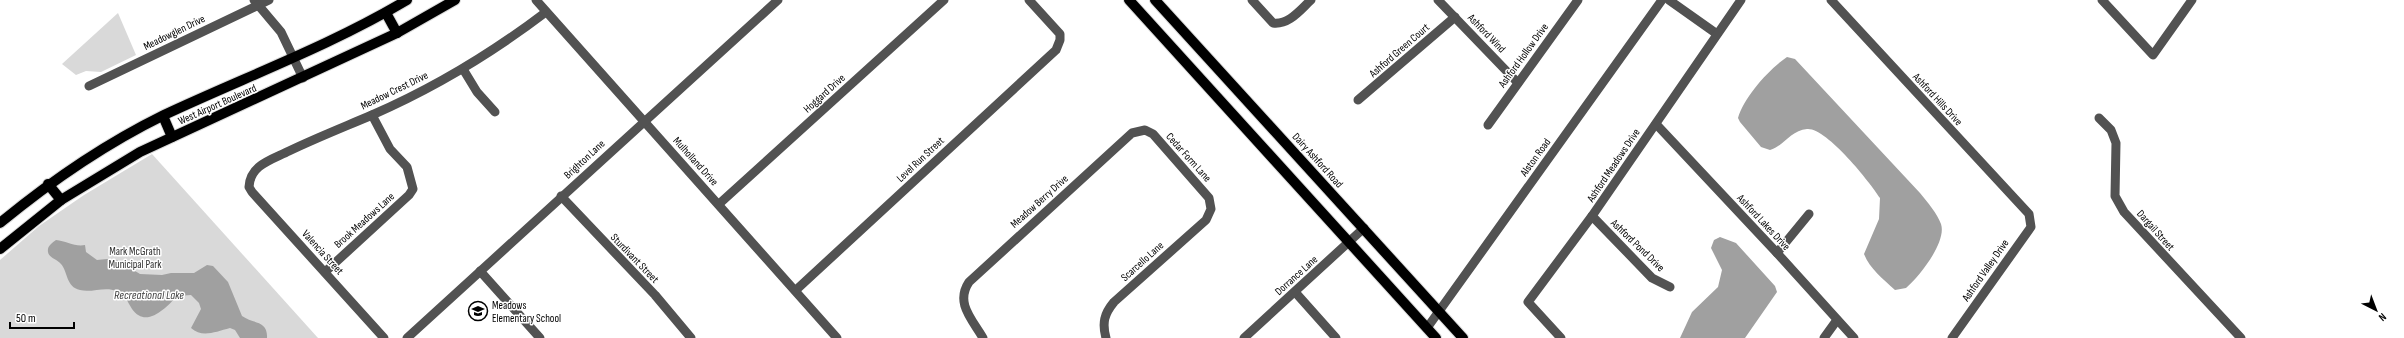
<svg xmlns="http://www.w3.org/2000/svg" width="2404" height="338" font-family="'Sofia Sans Condensed',sans-serif">
<style>
.green{fill:#d9d9d9}
.water{fill:#a0a0a0}
.lines{fill:none;stroke-linecap:round;stroke-linejoin:round}
.major-casing{stroke:#dbdbdb;stroke-width:12}
.minor{stroke:#525252;stroke-width:9}
.major{stroke:#000;stroke-width:10}
.labels{text-anchor:middle;stroke-width:3;stroke-linejoin:round;paint-order:stroke}
.street-label{font-size:11px;fill:#000;stroke:#fff}
.park-label{font-size:11px;fill:#303030;stroke:#fff}
.poi-label{font-size:11px;fill:#000;stroke:#fff;text-anchor:start}
.water-label{font-size:12px;font-style:italic;fill:#414141;stroke:#fff}
</style>
<rect width="100%" height="100%" fill="#fff"/>
<!-- green -->
<g class="green">
<path d="M118,13l18,42 -35,17 -15,-1 -10,4 -14,-11z"/>
<path d="M152,154l166,184h-318v-78l39,-34 45,-31z"/>
</g>
<!-- water -->
<g class="water">
<path d="M1787,57l8,2 125,134c8,10 17,20 21,31 6,18 -22,53 -35,64l-11,2c-12,-11 -25,-21 -31,-36l15,-35 1,-21c-10,-16 -54,-71 -73,-69 -16,1 -23,17 -37,21l-9,-3 -21,-25 -2,-4c6,-21 31,-49 49,-61z"/>
<path d="M1720,237l16,6 39,43 2,6 -32,46h-65l12,-26 26,-25 4,-17 -11,-22 3,-8z"/>
<path d="M56,240c10,1 19,7 29,5l1,7 11,8 10,-1 10,1 23,14 22,1 9,-2h23l13,-8 6,1 15,16 14,34c11,8 26,4 25,22h-27l-5,-8 -5,-2c-15,4 -28,10 -39,0l10,-19 -2,-6 -8,-8 -14,1c-11,12 -31,33 -45,13 -5,-8 -6,-14 -16,-18 -10,-5 -25,2 -36,-1 -14,-3 -12,-18 -19,-26 -4,-5 -12,-6 -13,-12 -1,-6 4,-9 8,-12z"/>
</g>
<g class="lines">
<defs>
<g id="major">
<path d="M1129,0l307,338"/>
<path d="M1155,0l308,338"/>
<path d="M386,13l11,20"/>
<path d="M163,116l9,21"/>
<path d="M48,184l13,16"/>
<path d="M0,223c51,-42 105,-79 164,-108 81,-38 166,-69 243,-115"/>
<path d="M0,249l61,-49 79,-48 257,-119 58,-33"/>
</g>
</defs>
<!-- major casing -->
<use href="#major" class="major-casing"/>
<!-- minor -->
<g class="minor">
<path d="M254,0l27,32 22,46"/>
<path d="M536,0l301,338"/>
<path d="M1252,0l21,23c16,2 27,-13 38,-23"/>
<path d="M1438,0l80,83"/>
<path d="M1669,0l48,34"/>
<path d="M1831,0l198,214 2,13 -79,111"/>
<path d="M2102,0l51,55 39,-55"/>
<path d="M463,69l14,23 18,20"/>
<path d="M89,86l180,-86"/>
<path d="M1358,100l97,-83"/>
<path d="M2099,118l12,12 5,13 -1,53 9,16 117,126"/>
<path d="M1656,124l121,129 77,85"/>
<path d="M1488,125l90,-125"/>
<path d="M561,196l94,99 36,43"/>
<path d="M719,204l225,-204"/>
<path d="M1592,216l60,62 18,9"/>
<path d="M1777,253l32,-39"/>
<path d="M480,271l60,67"/>
<path d="M325,272l84,-77 4,-6 -6,-22 -17,-18 -18,-34"/>
<path d="M796,290l260,-240 4,-10v-6l-31,-34"/>
<path d="M1295,292l41,46"/>
<path d="M1427,328l235,-328"/>
<path d="M384,338l-132,-146 -3,-5c1,-22 22,-27 40,-36 27,-13 55,-24 83,-36 62,-27 120,-62 174,-103"/>
<path d="M407,338l371,-338"/>
<path d="M983,338c-11,-19 -28,-35 -14,-56l163,-149 13,-3 8,4 56,64 2,11 -5,11 -92,82c-10,12 -12,21 -8,36"/>
<path d="M1244,338l120,-110"/>
<path d="M1561,338l-33,-36 64,-86 149,-216"/>
<path d="M1824,338l13,-18"/>
</g>
<!-- major -->
<use href="#major" class="major"/>
</g>
<!-- icons -->
<defs>
<symbol id="school-ring" viewBox="-11 -11 22 22"><circle r="9.5" fill="#fff" stroke="#000" stroke-width="1.5"/><path d="M0-5L7-2L0 1L-7-2ZM-4 1L0 2.5L4 1V4Q0 6-4 4Z" fill="#000"/></symbol>
</defs>
<g fill-rule="evenodd">
<use href="#school-ring" x="467" y="300" width="22" height="22"/>
</g>
<g class="labels">
<!-- street labels -->
<g class="street-label">
<text transform="translate(174 32) rotate(-26)" y="4">Meadowglen Drive</text>
<text transform="translate(1487 33) rotate(46)" y="4">Ashford Wind</text>
<text transform="translate(1399 50) rotate(-41)" y="4">Ashford Green Court</text>
<text transform="translate(1523 55) rotate(-54)" y="4">Ashford Hollow Drive</text>
<text transform="translate(394 90) rotate(-26)" y="4">Meadow Crest Drive</text>
<text transform="translate(824 93) rotate(-42)" y="4">Hoggard Drive</text>
<text transform="translate(1938 99) rotate(47)" y="4">Ashford Hills Drive</text>
<text transform="translate(217 104) rotate(-24)" y="4">West Airport Boulevard</text>
<text transform="translate(1189 157) rotate(48)" y="4">Cedar Form Lane</text>
<text transform="translate(1535 157) rotate(-54)" y="4">Alston Road</text>
<text transform="translate(584 159) rotate(-43)" y="4">Brighton Lane</text>
<text transform="translate(920 159) rotate(-43)" y="4">Level Run Street</text>
<text transform="translate(1318 160) rotate(48)" y="4">Dairy Ashford Road</text>
<text transform="translate(696 161) rotate(48)" y="4">Mulholland Drive</text>
<text transform="translate(1613 165) rotate(-56)" y="4">Ashford Meadows Drive</text>
<text transform="translate(1039 201) rotate(-42)" y="4">Meadow Berry Drive</text>
<text transform="translate(364 220) rotate(-42)" y="4">Brook Meadows Lane</text>
<text transform="translate(1764 222) rotate(47)" y="4">Ashford Lakes Drive</text>
<text transform="translate(2156 230) rotate(48)" y="4">Dargail Street</text>
<text transform="translate(1638 245) rotate(44)" y="4">Ashford Pond Drive</text>
<text transform="translate(323 252) rotate(48)" y="4">Valencia Street</text>
<text transform="translate(635 258) rotate(46)" y="4">Sturdivant Street</text>
<text transform="translate(1142 261) rotate(-42)" y="4">Scarcello Lane</text>
<text transform="translate(1985 270) rotate(-55)" y="4">Ashford Valley Drive</text>
<text transform="translate(1296 275) rotate(-42)" y="4">Dorrance Lane</text>
</g>
<!-- park labels -->
<g class="park-label">
<text x="135" y="255">Mark McGrath<tspan x="135" dy="13">Municipal Park</tspan></text>
</g>
<!-- poi labels -->
<g class="poi-label">
<text x="492" y="309">Meadows<tspan x="492" dy="13">Elementary School</tspan></text>
</g>
<!-- water labels -->
<g class="water-label">
<text x="149" y="299">Recreational Lake</text>
</g>
</g>
<!-- north arrow -->
<g transform="translate(2376 310) rotate(138)" stroke="#ffffff" stroke-width="3" paint-order="stroke">
<path d="M0-3L7 15L0 10L-7 15Z" fill="#000000"/>
<text y="-6" font-size="11" font-weight="bold" text-anchor="middle" fill="#000000">N</text>
</g>
<!-- scale -->
<path d="M10 322v6h64v-6" fill="none" stroke="#000000" stroke-width="2"/>
<text x="16" y="322" font-size="12" fill="#000000" stroke="#ffffff" stroke-width="3" paint-order="stroke">50 m</text>
</svg>
